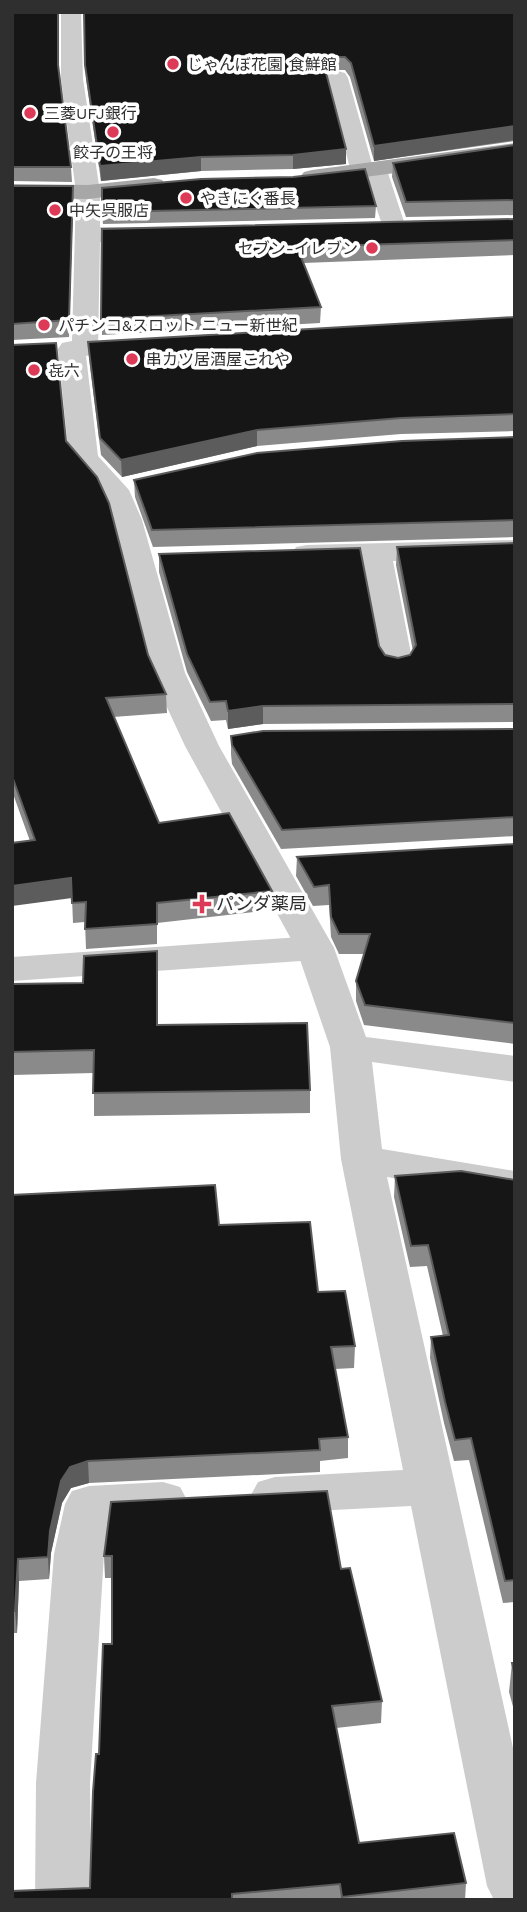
<svg xmlns="http://www.w3.org/2000/svg" width="527" height="1912" font-family="'Work Sans','Noto Sans JP',sans-serif">
<style>
.lines{fill:none;stroke-linecap:round;stroke-linejoin:round}
.minor{fill:#ccc;fill-rule:evenodd}
.tertiary{fill:#ccc;fill-rule:evenodd}
.primary{fill:#a7a7a7;fill-rule:evenodd}
.wall{fill:#8a8a8a}
.shaded-wall{fill:#5c5c5c}
.building{fill:#161616;stroke:#5c5c5c;stroke-width:2}
.poi-dot{fill:#dd3a57;stroke:#fff;stroke-width:2.5}
.labels{text-anchor:middle;stroke-width:7;stroke-linejoin:round;paint-order:stroke}
.far-poi-label{font-size:16px;fill:#2f2f2f;stroke:#fff;text-anchor:start}
.poi-label{font-size:18px;fill:#2f2f2f;stroke:#fff;text-anchor:start}
</style>
<rect width="100%" height="100%" fill="#fff"/>
<g class="lines">
<!-- minor -->
<g class="minor">
<path d="M61,12h20l2,67 17,113v35h55l9,2 3,5 -3,5 -9,2 -55,1 -2,106 -3,6 -9,2 12,100 31,34 13,30 43,153 34,73 115,202 32,89 149,19v26l-143,-20 10,87 133,22v28l-128,-22 128,580v143h-21l-7,-14 -76,-380 -136,7 -17,-5 -7,-13 7,-13 17,-5 128,-7 -62,-311 -11,-112 -34,-99 -111,-202 -34,-73 -39,-153 -12,-27 -31,-35 -11,-109 4,-6 10,-2 4,-149 -15,-113z"/>
<path d="M337,71l8,2 3,5 24,86 11,1 4,5 19,58 -3,5 -9,2 -9,-2 -19,-55 -11,-1 -4,-5 -25,-94 3,-5z"/>
<path d="M515,540v18l-122,3 20,103 -4,7 -12,3 -12,-3 -4,-7 -19,-102 -55,1 -11,-2 -4,-7 4,-7 11,-2z"/>
<path d="M163,1482l17,5 7,13 -7,13 -17,5 -53,3 -6,33 -14,229 1,117h-56l1,-117 18,-229 11,-50 7,-13 17,-5z"/>
</g>
<!-- tertiary -->
<path class="tertiary" d="M315,936l14,4 5,8 -5,8 -14,4 -303,21v-24z"/>
<!-- primary -->
<g class="primary">
<path d="M515,143v14l-203,27 -8,-2 -4,-5 4,-5 8,-2z"/>
<path d="M154,178l8,2 4,5 -4,5 -74,9 -76,-1v-14l76,1z"/>
</g>
</g>
<!-- wall -->
<g class="wall">
<path d="M12,12h46v58l13,97 1,15 -60,-1z"/>
<path d="M84,12h431v129l-141,20 -24,-84 -5,-7h-16l-3,4 20,90 -53,5 -92,2 -100,10 -15,-102z"/>
<path d="M515,145v70l-109,2 -14,-40 1,-14z"/>
<path d="M12,186h61v15l-4,136 -57,3z"/>
<path d="M376,206l-1,12 -272,6 -1,-12z"/>
<path d="M515,219v36l-212,8 18,44 -1,16 -218,12v-106z"/>
<path d="M515,317v114l-114,3 -144,12 -135,31 -21,-22 -12,-97 -1,-16z"/>
<path d="M12,345l54,96 82,214 18,39 1,19 -54,4 46,106 113,68v19l-115,13v21l-71,5 -1,-27 -12,1 -1,-25 -42,-57 -18,-50z"/>
<path d="M515,437v100l-362,10 -18,-50 -1,-17z"/>
<path d="M515,543v179l-252,2 -35,5 -2,-9 -15,1 -24,-49 -28,-100v-18l220,92 6,9 13,3 12,-3 3,-4 -17,-86 1,-18z"/>
<path d="M515,729v107l-234,13 -49,-85 -1,-10v-18z"/>
<path d="M515,844v200l-151,-19 -8,-24v-20l8,-27h-25l-8,-17 -2,-32 -16,1 -17,-30 1,-19z"/>
<path d="M157,974l1,51 152,65v23l-216,3v-43l-82,2v-91l71,-1z"/>
<path d="M515,1145v24l-2,-1z"/>
<path d="M395,1176l120,4v422l-12,1 -34,-143 -15,1 -10,-38 -14,-65 1,-21 12,-1 -16,-70 -17,1 -16,-70z"/>
<path d="M12,1195l207,30 99,67 37,54 -1,22 -19,1 13,68v21l-28,3v11l-231,11 -18,5 -9,15 -11,50 -2,26 -30,2 -2,52h-5z"/>
<path d="M111,1502l230,67 41,132 -1,22 -45,5 23,115 107,40 -1,17h-453l78,-12 9,-134 13,-110v-66h-7l-1,-22z"/>
<path d="M512,1663h3v51l-6,-22z"/>
</g>
<!-- shaded-wall -->
<g class="shaded-wall">
<path d="M329,57v13l-6,9 1,-14z"/>
<path d="M515,126v14l-141,21v-15z"/>
<path d="M346,149v15l-53,5v-14z"/>
<path d="M201,157v14l-100,10 -1,-15z"/>
<path d="M73,186v15l-4,136v-17z"/>
<path d="M257,430v16l-135,31 -1,-17z"/>
<path d="M263,706v18l-35,5v-18z"/>
<path d="M71,878l1,20 -60,8v-20z"/>
<path d="M88,1461l1,22 -18,5 -9,15 -11,50 -2,26 -1,-22 2,-26 11,-50 9,-14z"/>
<path d="M18,1559l1,22 -2,52 -2,-22z"/>
</g>
<!-- building -->
<g class="building">
<path d="M12,12h46v53l13,102h-59z"/>
<path d="M84,12h431v114l-141,20 -23,-83 -6,-6h-16l-5,8 22,84 -53,6 -92,2 -101,9 -15,-101z"/>
<path d="M515,145v55l-109,2 -13,-39z"/>
<path d="M365,169l11,37 -274,6v-24l99,-9 92,-2z"/>
<path d="M12,186h61l-4,134 -57,4z"/>
<path d="M515,219v21l-218,7 24,60 -220,12 1,-90z"/>
<path d="M515,317v97l-114,4 -144,12 -136,30 -21,-22 -12,-96z"/>
<path d="M56,343l10,98 31,36 12,26 39,152 18,39 -60,4 53,125 70,-10 43,78 -115,12v21l-72,5 1,-27 -14,1 -1,-25 -59,8v-43l23,-3 -23,-64v-431z"/>
<path d="M515,437v83l-363,10 -18,-50 123,-27 145,-12z"/>
<path d="M515,543v161l-252,2 -35,5 -2,-10 -16,1 -23,-48 -28,-100 201,-6 19,98 6,9 13,3 12,-3 6,-10 -19,-98z"/>
<path d="M515,729v88l-233,13 -50,-85 -1,-9 32,-5z"/>
<path d="M515,844v179l-150,-18 -9,-24 14,-47h-31l-8,-17 -2,-32 -15,2 -17,-30z"/>
<path d="M157,951v74l150,-2 3,67 -217,3 1,-43 -82,2v-68l71,-1 1,-27z"/>
<path d="M461,1171l54,9v400l-10,1 -34,-143 -16,2 -10,-38 -14,-65 18,-2 -21,-90 -17,1 -16,-70z"/>
<path d="M215,1185l4,40 91,-3 8,70 27,-1 10,55 -24,1 17,90 -29,2 1,11 -232,11 -18,6 -9,14 -11,50 -2,26 -30,2 -3,52h-3v-416z"/>
<path d="M327,1491l14,78 9,-1 32,133 -50,5 27,137 95,-10 12,50 -124,14 -2,-13 -108,10v6h-220v-9l78,-3 3,-96 3,-38h3l4,-110h9v-88h-8l7,-54z"/>
<path d="M512,1663h3v14z"/>
</g>
<!-- markers -->
<g class="poi-dot">
<circle cx="173" cy="64" r="7"/>
<circle cx="30" cy="113" r="7"/>
<circle cx="113" cy="132" r="7"/>
<circle cx="186" cy="198" r="7"/>
<circle cx="55" cy="210" r="7"/>
<circle cx="372" cy="248" r="7"/>
<circle cx="44" cy="325" r="7"/>
<circle cx="132" cy="359" r="7"/>
<circle cx="34" cy="370" r="7"/>
<path d="M198.5 893.5h7v7h7v7h-7v7h-7v-7h-7v-7h7z"/>
</g>
<g class="labels">
<!-- far-poi labels -->
<g class="far-poi-label">
<text x="187" y="70">じゃんぼ花園 食鮮館</text>
<text x="44" y="119">三菱UFJ銀行</text>
<text x="113" y="158" text-anchor="middle">餃子の王将</text>
<text x="200" y="204">やきにく番長</text>
<text x="69" y="216">中矢呉服店</text>
<text x="358" y="254" text-anchor="end">セブン-イレブン</text>
<text x="58" y="331">パチンコ&amp;スロット ニュー新世紀</text>
<text x="146" y="365">串カツ居酒屋これや</text>
<text x="48" y="376">㐂六</text>
</g>
<!-- poi labels -->
<g class="poi-label">
<text x="216" y="910">パンダ薬局</text>
</g>
</g>
<!-- border -->
<rect width="527" height="1912" fill="none" stroke="#2f2f2f" stroke-width="28"/>
</svg>
